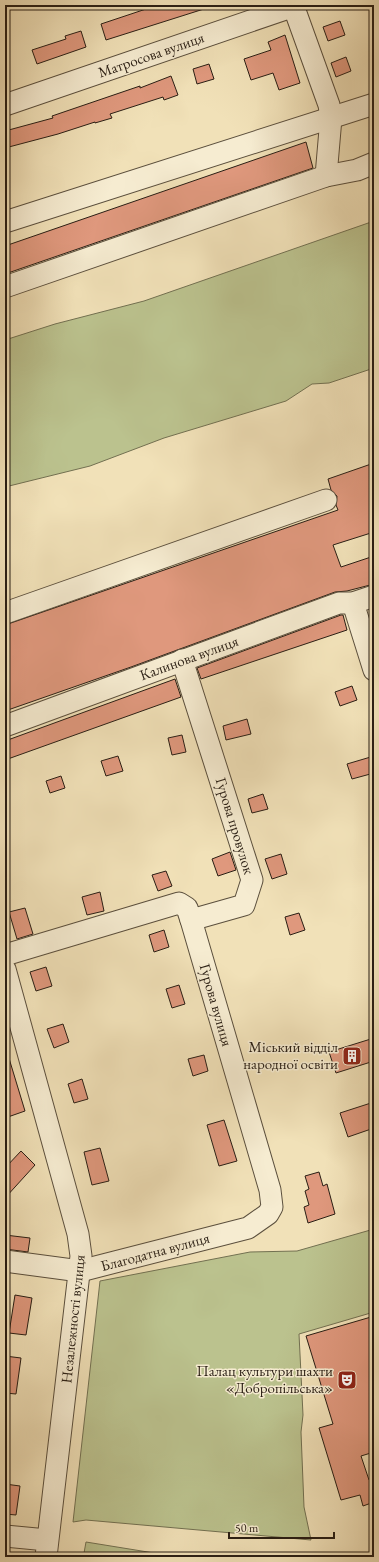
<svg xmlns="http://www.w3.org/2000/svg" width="379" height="1562" font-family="'EB Garamond',serif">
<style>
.green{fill:#bbc28e;stroke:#727051}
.building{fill:#df987d;stroke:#291e14}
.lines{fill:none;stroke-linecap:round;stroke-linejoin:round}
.minor-casing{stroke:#5b4f3d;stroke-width:23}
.minor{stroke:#f6ecd1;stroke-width:21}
.labels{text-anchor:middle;stroke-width:3;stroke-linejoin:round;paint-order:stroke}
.street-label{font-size:15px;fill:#291e14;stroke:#f6ecd1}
.poi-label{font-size:15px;fill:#291e14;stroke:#f6ecd1;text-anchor:end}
</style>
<rect width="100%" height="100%" fill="#f1e1b8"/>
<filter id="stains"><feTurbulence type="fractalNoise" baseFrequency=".005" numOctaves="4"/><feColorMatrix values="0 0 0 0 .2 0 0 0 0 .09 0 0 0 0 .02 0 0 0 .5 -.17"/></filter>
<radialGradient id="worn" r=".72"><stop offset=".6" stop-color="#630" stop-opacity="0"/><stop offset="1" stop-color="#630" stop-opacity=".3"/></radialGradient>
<!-- green -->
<g class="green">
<path d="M374,221v147l-45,15 -17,1 -26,17 -122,37 -74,28 -85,21v-147l50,-16 89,-23z"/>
<path d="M374,1229v83l-75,22 4,81 -2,17 3,75 7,33 -225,-20 -13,2 27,-241 150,-29 47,-1z"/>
<path d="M86,1542l68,11 -1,4h-45l-24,-4z"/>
</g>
<!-- building -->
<g class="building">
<path d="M158,5h48l1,3 -101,32 -5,-16z"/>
<path d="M340,21l5,14 -17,6 -5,-14z"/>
<path d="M81,31l5,16 -49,17 -5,-14 34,-11 -1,-3z"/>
<path d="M285,35l15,48 -21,7 -6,-17 -22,7 -7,-21 27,-9 -3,-8z"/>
<path d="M346,57l5,14 -15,6 -5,-14z"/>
<path d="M209,64l5,15 -17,5 -4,-15z"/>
<path d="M171,76l7,19 -14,5 -1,-3 -53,17 2,4 -17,5v-1l-37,12 -53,14v-17l48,-13 -1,-2 88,-30v2z"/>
<path d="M306,142l7,26 -308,106v-28z"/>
<path d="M374,463v69l-41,13 8,22 33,-11v28l-27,7 -12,1 -204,75 -126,44v-86l333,-115 -2,-5 1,-9 -6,-6 -3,-11z"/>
<path d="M341,615h2l4,15 -146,49 -4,-11z"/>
<path d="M175,679l6,18 -176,63v-19z"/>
<path d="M352,686l5,14 -17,6 -5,-14z"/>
<path d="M247,719l4,15 -25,6 -3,-14z"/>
<path d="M182,735l4,17 -14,3 -4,-17z"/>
<path d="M118,756l5,15 -17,5 -5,-15z"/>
<path d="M374,756v17l-22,6 -5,-15z"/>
<path d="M61,776l4,12 -15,5 -4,-12z"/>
<path d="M263,794l5,15 -16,4 -4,-14z"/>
<path d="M230,852l6,18 -18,6 -6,-17z"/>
<path d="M281,854l6,20 -15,5 -7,-20z"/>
<path d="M166,871l6,15 -14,5 -6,-16z"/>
<path d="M100,892l4,19 -17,4 -5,-18z"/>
<path d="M25,908l8,26 -16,5 -8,-27z"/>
<path d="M299,913l6,17 -15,5 -5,-18z"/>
<path d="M164,930l5,17 -15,5 -5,-17z"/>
<path d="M46,967l6,19 -16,5 -6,-19z"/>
<path d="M179,985l6,19 -13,4 -6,-19z"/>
<path d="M63,1024l6,18 -15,6 -7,-19z"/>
<path d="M374,1038v23l-38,12 -7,-21z"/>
<path d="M8,1055l17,56 -20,7v-62z"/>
<path d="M204,1055l4,16 -15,5 -5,-17z"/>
<path d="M82,1079l6,20 -14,4 -6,-19z"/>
<path d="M374,1102v26l-26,9 -8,-24z"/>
<path d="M224,1120l13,41 -18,5 -12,-41z"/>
<path d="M100,1148l9,33 -17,4 -8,-33z"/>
<path d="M21,1151l14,14 -30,33v-30z"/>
<path d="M319,1172l4,14 4,-2 8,30 -27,9 -4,-16 5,-2 -4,-14 4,-2 -4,-13z"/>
<path d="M5,1235l25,3 -2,14 -23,-3z"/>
<path d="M15,1295l17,3 -6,37 -17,-2z"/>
<path d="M371,1317l3,8v127l-13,4 8,24 5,-2v24l-11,4 -3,-11 -19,5 -22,-72 14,-4 -27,-88z"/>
<path d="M5,1356l16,2 -5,36 -11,-1z"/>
<path d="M5,1484l15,2 -4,29 -11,-1z"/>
</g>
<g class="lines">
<defs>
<g id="minor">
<path d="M293,5l36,100 2,13 -5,58"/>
<path d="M5,105l292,-100"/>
<path d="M5,222l369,-118"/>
<path d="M5,287l321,-111 31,-6 17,-7"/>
<path d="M353,603l21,67"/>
<path d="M5,613l321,-113"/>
<path d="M5,726l334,-123h14l21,-7"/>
<path d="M5,955l174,-52 8,5 4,12 53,-15 8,-25 -70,-220"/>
<path d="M5,969l73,265 3,22 -35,301"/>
<path d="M5,1261l75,10 168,-43 20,-14 4,-7 -2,-17 -79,-270"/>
<path d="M5,1536l42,4"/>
</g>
</defs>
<!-- minor casing -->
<use href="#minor" class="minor-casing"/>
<!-- minor -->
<use href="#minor" class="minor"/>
</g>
<!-- icons -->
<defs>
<symbol id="building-square" viewBox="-11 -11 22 22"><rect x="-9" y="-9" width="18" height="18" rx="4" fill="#8f2418" stroke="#f6ecd1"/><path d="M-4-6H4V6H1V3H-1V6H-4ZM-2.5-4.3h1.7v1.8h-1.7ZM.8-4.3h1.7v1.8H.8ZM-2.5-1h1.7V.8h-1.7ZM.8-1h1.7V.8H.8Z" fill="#fff"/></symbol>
<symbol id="theatre-square" viewBox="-11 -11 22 22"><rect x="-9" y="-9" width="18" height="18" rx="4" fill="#8f2418" stroke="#f6ecd1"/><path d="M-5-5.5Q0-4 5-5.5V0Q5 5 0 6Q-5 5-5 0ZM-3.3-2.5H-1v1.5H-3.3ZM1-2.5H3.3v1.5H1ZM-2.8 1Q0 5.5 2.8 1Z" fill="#fff"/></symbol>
</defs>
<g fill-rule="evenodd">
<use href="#building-square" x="341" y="1045" width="22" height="22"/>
<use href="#theatre-square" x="336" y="1369" width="22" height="22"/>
</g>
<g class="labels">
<!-- street labels -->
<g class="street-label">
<text transform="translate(151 55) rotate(-19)" y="5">Матросова вулиця</text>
<text transform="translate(189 658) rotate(-20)" y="5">Калинова вулиця</text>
<text transform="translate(235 826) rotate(73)" y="5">Гурова провулок</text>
<text transform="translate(216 1005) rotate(74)" y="5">Гурова вулиця</text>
<text transform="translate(155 1252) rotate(-15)" y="5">Благодатна вулиця</text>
<text transform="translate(73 1319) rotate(-84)" y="5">Незалежності вулиця</text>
</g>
<!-- poi labels -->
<g class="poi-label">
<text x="338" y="1052">Міський відділ<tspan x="338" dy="17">народної освіти</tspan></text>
<text x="333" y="1376">Палац культури шахти<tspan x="333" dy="17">«Добропільська»</tspan></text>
</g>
</g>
<!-- margin -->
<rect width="379" height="1562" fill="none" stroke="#f1e1b8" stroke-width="20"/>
<rect x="6" y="6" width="367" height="1550" fill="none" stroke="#291e14" stroke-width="2"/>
<rect x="10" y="10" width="359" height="1542" fill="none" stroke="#291e14"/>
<!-- scale -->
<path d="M229 1532v6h105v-6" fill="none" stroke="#291e14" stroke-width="2"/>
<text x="235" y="1532" font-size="12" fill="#291e14" stroke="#f6ecd1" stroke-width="3" paint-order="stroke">50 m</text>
<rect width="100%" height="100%" filter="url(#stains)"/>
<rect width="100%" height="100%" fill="url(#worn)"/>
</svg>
